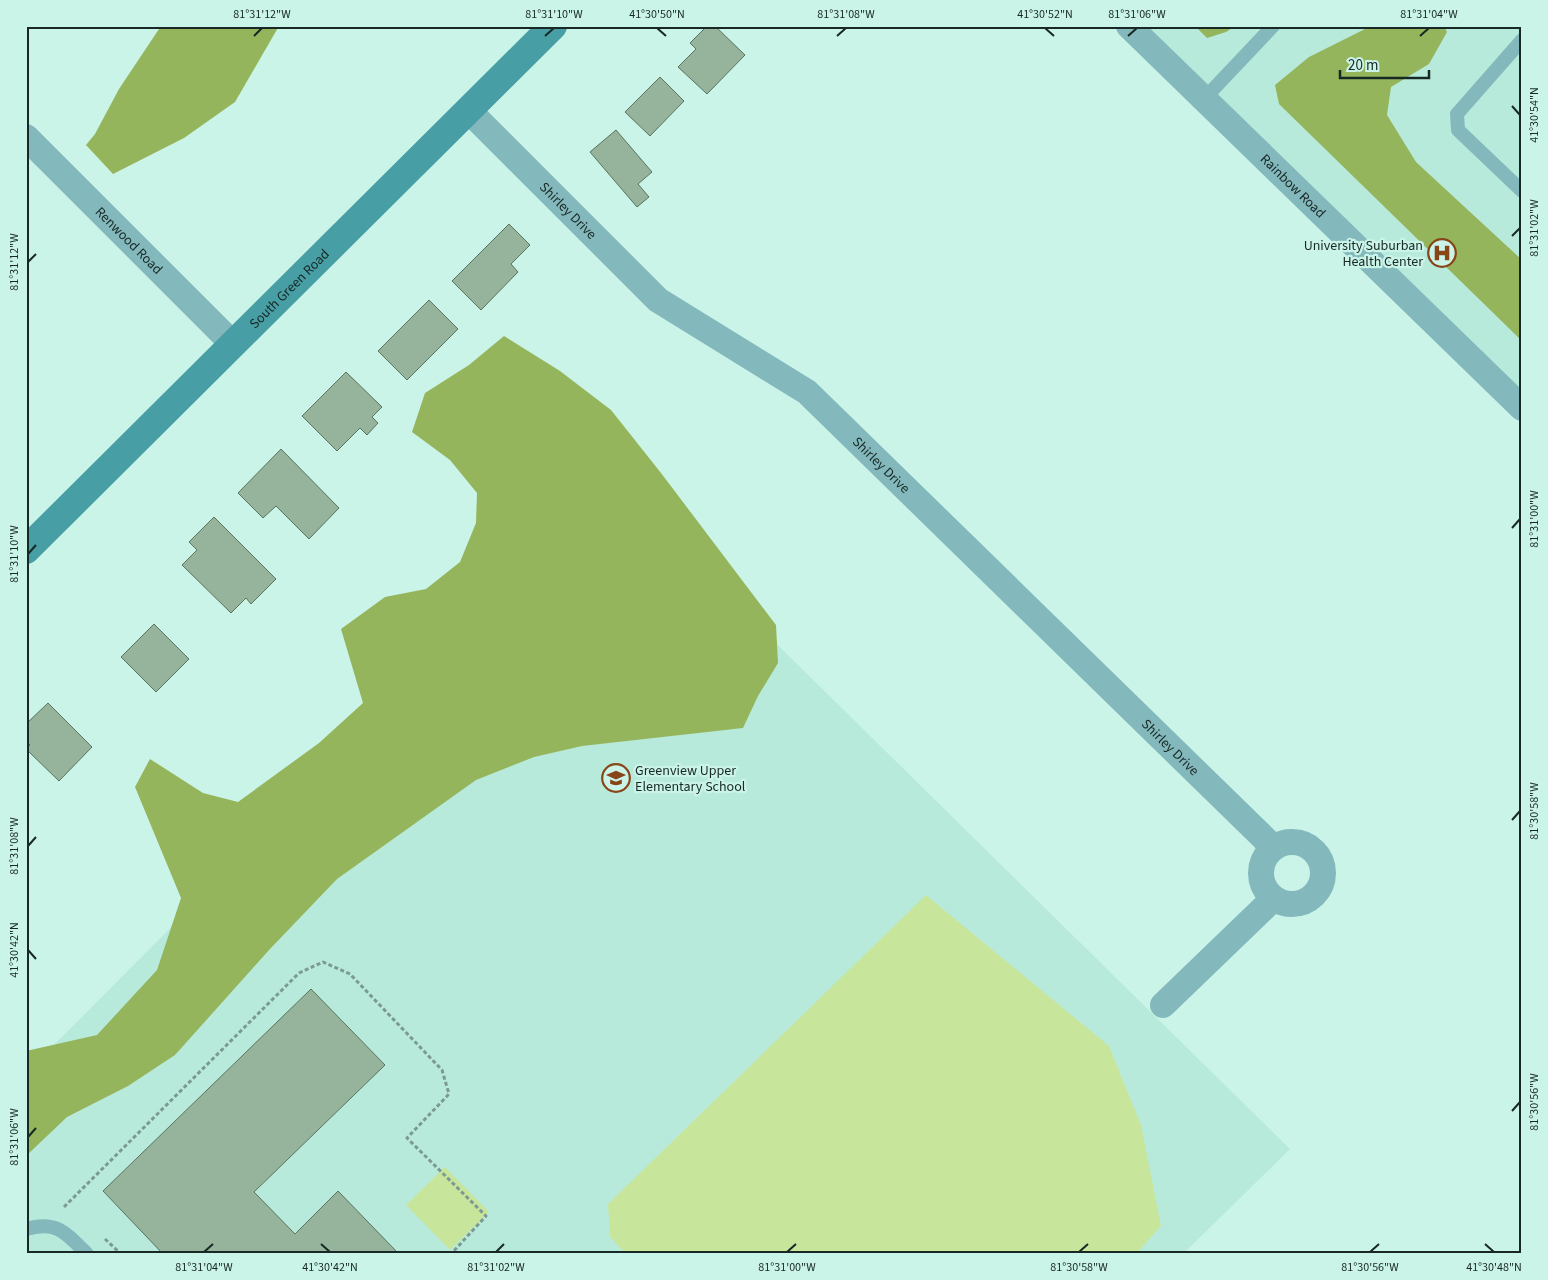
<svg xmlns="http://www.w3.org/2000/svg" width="1548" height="1280" font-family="'Source Sans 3',sans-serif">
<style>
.built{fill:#b8eadc}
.green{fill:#c8e59c}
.forest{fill:#94b55b}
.building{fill:#96b39c;stroke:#59745f}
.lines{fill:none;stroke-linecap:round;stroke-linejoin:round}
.path{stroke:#7c9a92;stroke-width:3;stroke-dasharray:4 2.5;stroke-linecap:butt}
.lane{stroke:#83b8bc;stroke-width:14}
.street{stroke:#83b8bc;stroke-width:26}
.secondary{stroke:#479ea5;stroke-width:28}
.ticks{fill:none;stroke:#182824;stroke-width:2}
.labels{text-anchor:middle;stroke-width:4.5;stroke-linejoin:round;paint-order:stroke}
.street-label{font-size:14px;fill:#182824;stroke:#cbf4e9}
.poi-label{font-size:14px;fill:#182824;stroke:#cbf4e9;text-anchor:end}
.neatline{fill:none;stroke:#182824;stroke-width:2}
.ticks-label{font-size:12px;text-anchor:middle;fill:#182824}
</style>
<rect width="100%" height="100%" fill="#cbf4e9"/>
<!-- built -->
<g class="built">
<path d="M1129,26h393v382z"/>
<path d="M613,483l677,666 -107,105h-1157v-181z"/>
</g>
<!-- green -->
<g class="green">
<path d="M926,895l183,151 32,79 20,101 -25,28h-510l-16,-17 -2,-33z"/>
<path d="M445,1167l44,45 -39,38 -44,-45z"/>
</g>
<!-- forest -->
<g class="forest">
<path d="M161,26h118l-44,76 -51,36 -71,36 -27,-29 9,-11 24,-45z"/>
<path d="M1195,26h40l-9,6 -19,6z"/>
<path d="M1371,26h73l3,6 -18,32 -38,23 -4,28 29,47 106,98v81l-243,-237 -4,-19 34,-28z"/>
<path d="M504,336l56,35 51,39 50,63 115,152 2,38 -20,33 -15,32 -161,18 -48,11 -58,23 -139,99 -67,70 -95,106 -47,31 -61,31 -41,39v-105l71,-16 60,-65 24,-72 -46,-111 15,-28 53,34 35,9 81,-59 44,-40 -22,-74 44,-32 41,-8 34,-27 16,-39 1,-30 -27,-33 -38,-28 13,-39 44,-28z"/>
</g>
<!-- building -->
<g class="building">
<path d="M707,26h8l30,29 -38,39 -29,-27 18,-18 -6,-6z"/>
<path d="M660,77l24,24 -34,35 -25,-24z"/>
<path d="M616,130l36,42 -14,12 11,13 -12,10 -47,-55z"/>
<path d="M509,224l21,21 -19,19 7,8 -37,38 -29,-29z"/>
<path d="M429,300l29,29 -51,51 -29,-29z"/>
<path d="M346,372l36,35 -10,10 6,6 -11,12 -7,-7 -23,23 -35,-35z"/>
<path d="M281,449l58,59 -30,31 -33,-33 -13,12 -25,-25z"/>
<path d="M214,517l62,62 -25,25 -5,-6 -15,15 -49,-48 15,-15 -8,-8z"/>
<path d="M154,624l35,35 -33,33 -35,-35z"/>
<path d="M48,703l44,44 -33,34 -33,-32 4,-4 -4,-4v-17z"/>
<path d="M311,989l74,76 -131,127 41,42 43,-43 61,63h-236l-60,-63z"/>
</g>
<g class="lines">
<!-- path -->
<g class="path">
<path d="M64,1207l235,-234 24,-11 27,12 92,96 7,24 -42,44 79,78 -35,38"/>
<path d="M105,1239l16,15"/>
</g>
<!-- lane -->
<g class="lane">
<path d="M1522,40l-65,74 1,16 64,61"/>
<path d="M1204,99l69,-73"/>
<path d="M26,1229c31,-9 40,4 61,25"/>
</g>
<!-- street -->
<g class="street">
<path id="s1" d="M1129,26l393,382"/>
<path id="s2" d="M468,110l190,190 149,92 466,455"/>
<path id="s3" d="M26,137l207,207"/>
<circle cx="1292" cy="873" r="31"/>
<path d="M1163,1005l110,-106"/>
</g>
<!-- secondary -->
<path class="secondary" id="s4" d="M26,550l527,-524"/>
</g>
<!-- ticks -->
<path class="ticks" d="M657,28l9,8M1045,28l9,8M254,36l8,-8M545,36l9,-8M837,36l9,-8M1128,36l9,-8M1420,36l9,-8M1512,106l8,9M1512,236l8,-8M28,262l8,-8M1512,528l8,-9M28,554l8,-9M1512,820l8,-9M28,846l8,-9M28,950l8,9M1512,1111l8,-9M28,1137l8,-9M321,1244l9,8M1485,1244l9,8M204,1252l9,-8M496,1252l8,-8M787,1252l9,-8M1079,1252l9,-8M1370,1252l9,-8"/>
<!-- icons -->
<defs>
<symbol id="hospital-ring" viewBox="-11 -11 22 22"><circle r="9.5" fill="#cbf4e9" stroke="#884518" stroke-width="1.5"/><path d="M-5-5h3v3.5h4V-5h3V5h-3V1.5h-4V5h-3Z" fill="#884518"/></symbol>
<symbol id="school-ring" viewBox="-11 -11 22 22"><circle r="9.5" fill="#cbf4e9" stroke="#884518" stroke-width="1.5"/><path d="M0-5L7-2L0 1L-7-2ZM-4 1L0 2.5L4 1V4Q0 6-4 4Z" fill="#884518"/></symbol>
</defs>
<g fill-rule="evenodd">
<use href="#hospital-ring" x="1426" y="237" width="32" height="32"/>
<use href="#school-ring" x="600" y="762" width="32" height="32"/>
</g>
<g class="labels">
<!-- street labels -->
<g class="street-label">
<text dy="5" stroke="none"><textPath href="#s1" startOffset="229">Rainbow Road</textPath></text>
<text dy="5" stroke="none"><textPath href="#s2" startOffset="142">Shirley Drive</textPath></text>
<text dy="5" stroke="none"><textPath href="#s3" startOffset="146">Renwood Road</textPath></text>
<text dy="5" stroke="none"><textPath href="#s4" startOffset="371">South Green Road</textPath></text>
<text dy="5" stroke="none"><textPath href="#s2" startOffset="548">Shirley Drive</textPath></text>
<text dy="5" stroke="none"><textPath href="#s2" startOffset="952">Shirley Drive</textPath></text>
</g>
<!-- poi labels -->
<g class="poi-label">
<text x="1423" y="250">University Suburban<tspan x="1423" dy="16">Health Center</tspan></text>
<text x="635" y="775" text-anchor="start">Greenview Upper<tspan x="635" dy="16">Elementary School</tspan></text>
</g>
</g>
<!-- border -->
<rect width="1548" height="1280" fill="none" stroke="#cbf4e9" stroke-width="55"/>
<!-- scale -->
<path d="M1340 70v8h89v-8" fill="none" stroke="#182824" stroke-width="2.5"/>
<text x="1348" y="70" font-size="15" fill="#182824" stroke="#cbf4e9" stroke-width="4" paint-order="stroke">20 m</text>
<rect x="28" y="28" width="1492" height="1224" class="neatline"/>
<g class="ticks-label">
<text x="262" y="18">81°31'12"W</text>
<text x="554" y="18">81°31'10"W</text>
<text x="657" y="18">41°30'50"N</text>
<text x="846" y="18">81°31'08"W</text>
<text x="1045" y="18">41°30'52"N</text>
<text x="1137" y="18">81°31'06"W</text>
<text x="1429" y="18">81°31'04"W</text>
<text transform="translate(1534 115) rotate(-90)" y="4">41°30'54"N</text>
<text transform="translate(1534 228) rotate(-90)" y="4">81°31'02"W</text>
<text transform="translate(14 262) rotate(-90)" y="4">81°31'12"W</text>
<text transform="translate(1534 519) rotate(-90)" y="4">81°31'00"W</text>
<text transform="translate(14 554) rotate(-90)" y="4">81°31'10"W</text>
<text transform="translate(1534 811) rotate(-90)" y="4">81°30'58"W</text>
<text transform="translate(14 846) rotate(-90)" y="4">81°31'08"W</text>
<text transform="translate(14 950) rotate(-90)" y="4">41°30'42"N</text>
<text transform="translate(1534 1102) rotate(-90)" y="4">81°30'56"W</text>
<text transform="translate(14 1137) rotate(-90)" y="4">81°31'06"W</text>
<text x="204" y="1271">81°31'04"W</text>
<text x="330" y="1271">41°30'42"N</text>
<text x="496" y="1271">81°31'02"W</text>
<text x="787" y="1271">81°31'00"W</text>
<text x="1079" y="1271">81°30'58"W</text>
<text x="1370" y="1271">81°30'56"W</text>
<text x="1494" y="1271">41°30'48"N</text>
</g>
</svg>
